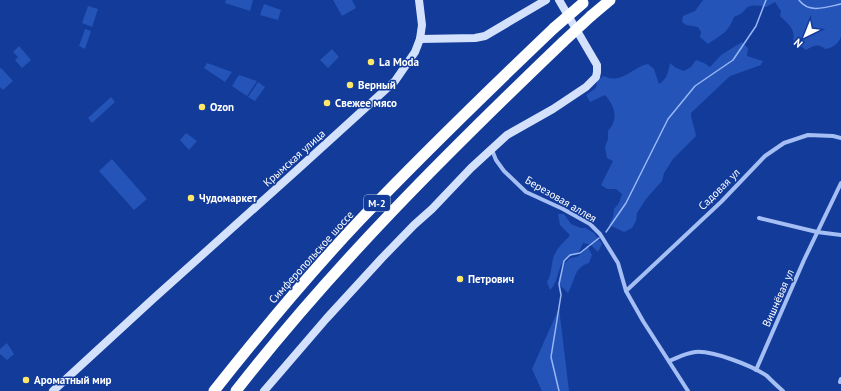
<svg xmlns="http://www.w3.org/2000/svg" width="841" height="391" font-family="'PT Sans',sans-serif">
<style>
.green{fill:#2554b8}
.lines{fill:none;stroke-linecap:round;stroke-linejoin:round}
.stream{stroke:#97b7f7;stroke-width:1.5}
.street{stroke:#a5bef4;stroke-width:4}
.secondary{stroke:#d4e1fd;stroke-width:8}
.highway{stroke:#fff;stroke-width:11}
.highway-bridge{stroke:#fff;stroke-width:11}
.poi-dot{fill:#ffe767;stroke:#123b9a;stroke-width:1.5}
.labels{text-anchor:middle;stroke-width:3;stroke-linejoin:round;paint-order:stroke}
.shield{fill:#123b9a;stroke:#b8c4e1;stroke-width:1}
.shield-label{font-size:10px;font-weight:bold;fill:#fff}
.poi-label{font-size:11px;font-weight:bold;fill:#fff;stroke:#123b9a;text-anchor:start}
.street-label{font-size:11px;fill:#fff;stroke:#123b9a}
</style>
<rect width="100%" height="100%" fill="#123b9a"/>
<!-- green -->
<g class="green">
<path d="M226,0h27l-3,11 -25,-8z"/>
<path d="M333,0h19l4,8 -14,8z"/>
<path d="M703,0h138v37c-3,7 -8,11 -16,12 -7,-6 -12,-3 -19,1l-13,-10c3,-11 -6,-17 -13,-24l1,-5 -6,-9 -9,5c-25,-5 -15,4 -32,10 -6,16 -12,17 -26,27l-8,-7 1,-5 -3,-5 -12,-2 -4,-3 1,-6 12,-5z"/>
<path d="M264,4l17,6 -3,10 -18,-5z"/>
<path d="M88,6l10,3 -6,18 -10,-4z"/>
<path d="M85,29l6,2 -6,18 -6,-3z"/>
<path d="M742,42l6,6 -1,8 16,5 -2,4 -31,11 -39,37c0,9 4,14 5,23l-23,23 -9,14 -2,8 -16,18 -9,14 -1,8 -4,7 -8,4 -15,-7 4,-8 1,-8 5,-6 3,-9 -6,-5h-9l-6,-4 12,-24 -6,-3 -2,-11 3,-8v-8c11,-12 7,-25 -3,-36l-15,7 -4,-7 10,-7 1,-8 7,-4c18,9 28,-9 44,-12l6,5 5,15c8,-5 9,-11 11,-21l6,5 8,3 7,-4 5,-7 8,3 6,4 11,-12z"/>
<path d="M19,46l12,14 -9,8 -7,-8 3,-3 -5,-5z"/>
<path d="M332,49l7,8 -11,11 -8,-8z"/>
<path d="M207,63l25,9 -7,10 -21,-14z"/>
<path d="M1,68l12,13 -10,9 -3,-3v-18z"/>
<path d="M239,75l18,6 -10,15 -15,-10z"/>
<path d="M258,82l7,5 -10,14 -7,-4z"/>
<path d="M111,97l4,5 -23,21 -4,-5z"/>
<path d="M186,133l11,8 -8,9 -9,-10z"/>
<path d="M112,159l35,40 -13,11 -35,-39z"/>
<path d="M558,214h6l7,10 10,4h5l8,5 8,11 -4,8 -7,-7 -8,-2 -3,7 -4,5c-21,2 -14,24 -26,35l-3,-8c6,-9 3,-21 9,-30 3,-6 10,-12 14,-17l-10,-10z"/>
<path d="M587,245l5,10 -3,8c-15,4 -14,18 -21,30l-9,-9 6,-21 5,-5c10,-1 13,-5 17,-13z"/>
<path d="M559,308l10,83h-27l-10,-22z"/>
<path d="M7,343l7,11 -7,6 -7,-6v-5z"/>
</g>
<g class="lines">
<!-- stream -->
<g class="stream">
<path d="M799,0c10,14 28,7 42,4"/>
<path d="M606,232l20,-29 42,-84 27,-33 38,-26 23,-34 10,-26"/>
<path d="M559,391l-8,-34 10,-62 -2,-11 5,-23 6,-6 10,-2 19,-15"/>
</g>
<!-- street -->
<g class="street">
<path d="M492,150l4,10 8,11 22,21 37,17 27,15 10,10 18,29 8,28 17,30 45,70"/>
<path d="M759,218l58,14 24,3"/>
<path d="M626,291l95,-89 44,-46 19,-13 24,-8 25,1 8,2"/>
<path d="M669,361c8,-3 17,-8 26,-9 17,-2 58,14 72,24 5,5 10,10 16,15"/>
<path d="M756,370l48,-110 37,-77"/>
<path d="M840,382l1,-3"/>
</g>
<!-- secondary -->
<g class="secondary">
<path d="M420,39l55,-1 10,-2 61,-36"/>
<path d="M53,391l100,-92 144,-129 98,-89 20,-29 5,-13 2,-14 -3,-25"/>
<path d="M264,391l62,-72 56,-61 32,-33 18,-16 39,-41 36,-33 46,-26 33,-22 10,-10 1,-5v-7l-38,-65"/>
</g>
<!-- highway -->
<g class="highway">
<path d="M591,16l19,-16"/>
<path d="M214,391c46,-58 94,-116 145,-170 63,-66 129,-130 195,-193"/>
<path d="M236,391c98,-126 212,-239 327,-349"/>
</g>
<!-- highway-bridge -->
<g class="highway-bridge">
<path d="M554,28l29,-25"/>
<path d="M563,42l28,-26"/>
</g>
</g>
<!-- markers -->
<g class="poi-dot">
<circle cx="371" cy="62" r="4"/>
<circle cx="350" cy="85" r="4"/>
<circle cx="327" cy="103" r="4"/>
<circle cx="202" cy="107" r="4"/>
<circle cx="191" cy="198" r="4"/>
<circle cx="460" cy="279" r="4"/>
<circle cx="26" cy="380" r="4"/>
</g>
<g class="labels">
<!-- shield labels -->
<rect class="shield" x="364" y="195" width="26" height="16" rx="3"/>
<g class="shield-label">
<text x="377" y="207">М-2</text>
</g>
<!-- poi labels -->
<g class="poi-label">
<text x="379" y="66">La Moda</text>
<text x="358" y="89">Верный</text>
<text x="335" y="107">Свежее мясо</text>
<text x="210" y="111">Ozon</text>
<text x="199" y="202">Чудомаркет</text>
<text x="468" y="283">Петрович</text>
<text x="34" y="384">Ароматный мир</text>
</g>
<!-- street labels -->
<g class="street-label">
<text transform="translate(294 158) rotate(-42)" y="4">Крымская улица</text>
<text transform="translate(719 189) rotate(-45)" y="4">Садовая ул</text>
<text transform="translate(561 199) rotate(30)" y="4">Березовая аллея</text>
<text transform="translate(311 257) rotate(-48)" y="4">Симферопольское шоссе</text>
<text transform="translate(778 298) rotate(-66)" y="4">Вишнёвая ул</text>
</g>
</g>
<!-- north arrow -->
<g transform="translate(805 36) rotate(223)" stroke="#123b9a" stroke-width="3" paint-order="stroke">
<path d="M0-3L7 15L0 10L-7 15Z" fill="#ffffff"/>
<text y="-6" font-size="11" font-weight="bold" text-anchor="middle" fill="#ffffff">N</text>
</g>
</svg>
